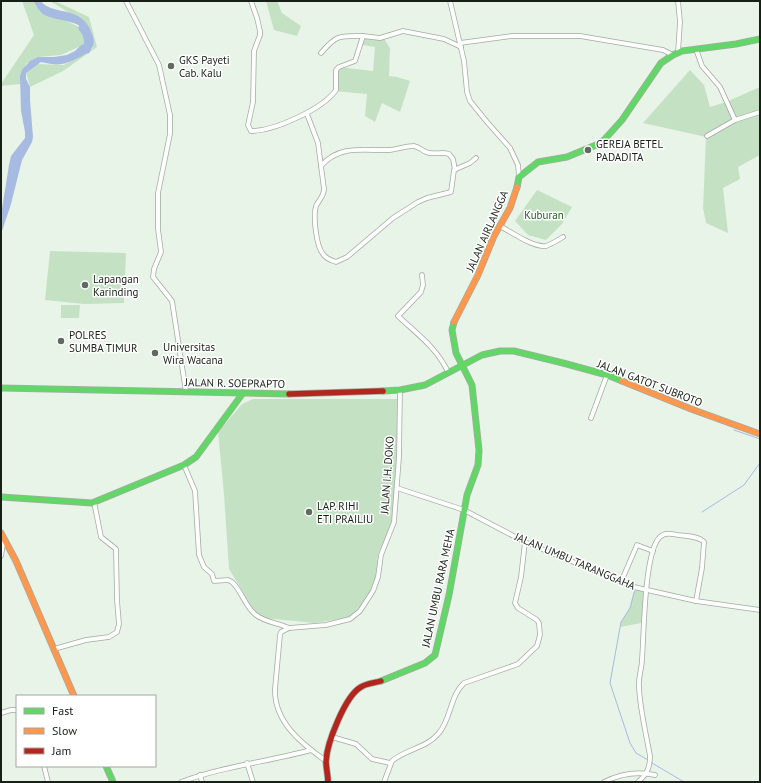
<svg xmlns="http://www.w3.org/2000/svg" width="761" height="783" font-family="'PT Sans',sans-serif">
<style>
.green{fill:#c5e1c4}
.water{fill:#a6bae2}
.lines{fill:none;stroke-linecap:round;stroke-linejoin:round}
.stream{stroke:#a6bae2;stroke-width:1}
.river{stroke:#a6bae2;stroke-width:7}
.street-casing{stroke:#a3aba2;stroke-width:5.5}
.fast-casing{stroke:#a3aba2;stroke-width:7}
.slow-casing{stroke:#a3aba2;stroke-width:7}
.jam-casing{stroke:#a3aba2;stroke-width:7}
.street{stroke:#fcfdfc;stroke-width:4}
.fast{stroke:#63d668;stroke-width:5.5}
.slow{stroke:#ff974d;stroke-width:5.5}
.jam{stroke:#b3261e;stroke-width:5.5}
.poi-dot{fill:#606a60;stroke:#fff;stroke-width:1.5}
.labels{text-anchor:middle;stroke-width:3;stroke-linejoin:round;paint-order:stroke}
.poi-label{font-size:11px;fill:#171f17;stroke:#fff;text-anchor:start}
.park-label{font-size:11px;fill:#19621b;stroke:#fff}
.street-label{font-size:11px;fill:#171f17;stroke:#fff}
</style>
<rect width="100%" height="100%" fill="#e8f4e8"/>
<!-- green -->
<g class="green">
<path d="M22,1h12l2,5 45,22 4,16 -24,11 -23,2 -12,7 -5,20 -20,2v-2l33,-49z"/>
<path d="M50,1h5l34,16 8,30 -34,24 -33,16 -4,-14 11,-9 27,1 29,-17 -6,-24z"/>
<path d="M266,1h11l5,12 19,13 -4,10 -23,-6z"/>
<path d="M383,37l7,11 -1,28 8,1 13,4 -10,31 -18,-9 -7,19 -10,-6 2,-22 -33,-3 4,-24 35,4 2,-24 -13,-2 3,-6h14z"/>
<path d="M690,70l14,15 6,22 16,-5 34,-15v68l-22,12 2,12 -17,9 5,45 -22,-10 -3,-15 3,-71 -63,-14z"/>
<path d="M537,190l35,17 -10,17 -16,16 -18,-5 -13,-14z"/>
<path d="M50,251l76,2 -2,50 -40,1 -39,-4z"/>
<path d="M61,305h19l-1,13h-18z"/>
<path d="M253,399h145l-1,55 -3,54 -3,20 -13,26 -2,27 -10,18 -15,18 -36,6 -51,-5 -9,-6 -26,-43 -5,-75 -6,-62 24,-28z"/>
<path d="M635,588l11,2 -5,33 -21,4 1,-5 9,-14z"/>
</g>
<!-- water -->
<path class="water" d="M33,1h8c11,16 43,2 52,36 4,13 -9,18 -19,23 -14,6 -18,5 -33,2l-15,11v6l4,8v13l3,37 -1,5 -10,18 -11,44 -10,30v-19l8,-50 2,-9 14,-18v-6l-4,-21 -1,-35 2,-6 8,-9 8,-4h16l13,-2 8,-4 5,-5 9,-5c-3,-24 -32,-18 -46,-27 -4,-3 -7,-9 -10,-13z"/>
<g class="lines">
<!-- stream -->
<g class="stream">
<path d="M734,430l26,9"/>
<path d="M702,512l42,-27 16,-22"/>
<path d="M635,589l-5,19 -9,14 -11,61 20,60 6,10 12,7"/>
<path d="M652,763l32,19"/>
</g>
<!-- river -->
<path class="river" d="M82,28c5,5 7,15 5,22"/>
<defs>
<g id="street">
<path d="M126,1l33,64 11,50v19l-12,59v36l3,23 -7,17 -1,8 19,24 14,91"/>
<path d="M251,1l6,17 3,13v4l-6,16 -1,51 -5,23 3,6c23,0 72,-22 85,-41v-20l3,-3 16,-6 8,-25 17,2 23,-7 41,8 17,8"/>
<path d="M450,1l14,60 3,31 3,9 17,21 23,26 8,17 1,12"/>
<path d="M678,1l2,21 -2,30"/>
<path d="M460,43l52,-7h68l83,14 10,5"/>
<path d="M696,49l6,17 18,21 15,33"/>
<path d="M321,53c16,-19 19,-17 42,-17"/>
<path d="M307,114l11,29 6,46c0,7 -5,11 -8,17 -3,10 0,40 7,48 3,5 8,6 13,8l11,-5 46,-39 25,-16 9,-4 24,-6 3,-22 16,-7 6,-5"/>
<path d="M707,136l28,-16 25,-8"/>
<path d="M321,166c19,-22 43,-15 69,-16 8,-1 16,-4 24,-4 6,1 10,7 16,7 7,1 13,-1 19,1l4,5 2,11"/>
<path d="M500,226c11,6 34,22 46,20 6,-2 12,-6 17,-9"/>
<path d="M422,275l1,10 -2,7 -23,24c19,18 39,32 50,56"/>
<path d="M591,418l16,-43"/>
<path d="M184,465l11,26 4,64 5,12 8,7 2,7 14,-1 4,2c10,9 13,25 24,33 9,7 22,8 33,13"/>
<path d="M397,488l67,22 61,32 109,45 62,14 64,9"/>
<path d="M1,556l3,-17"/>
<path d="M621,582l16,-37 16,6"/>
<path d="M54,649l32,-9 23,-3 8,-5 2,-8 -2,-24 -1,-51 -15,-12 -7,-35"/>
<path d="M1,713l10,-3h6"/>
<path d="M332,737l24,7 16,15 18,4"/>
<path d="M326,761c-24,-17 -52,-39 -51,-72l5,-54 1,-3 8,-4 37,-3 24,-6 10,-8 13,-20 5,-14 3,-22 13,-33 5,-65 1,-67"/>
<path d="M247,763l6,19"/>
<path d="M44,766l4,16"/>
<path d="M200,775l2,7"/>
<path d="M181,782c43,-16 86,-20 130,-32"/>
<path d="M384,782l8,-21c14,-12 35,-13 47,-28 12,-14 11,-37 25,-50l54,-19 19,-18 3,-11 -1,-12 -2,-3 -19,-12 -3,-5 6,-26 4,-35"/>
<path d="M604,782c16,-8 33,-11 51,-7"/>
<path d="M638,782c9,-8 12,-14 12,-26 -4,-23 -10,-46 -11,-69 -1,-10 3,-18 3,-28 2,-23 2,-108 18,-122 5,-5 12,-3 18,-2 8,1 21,1 26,7l-2,26 -6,33"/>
</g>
<g id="fast">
<path d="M517,187l2,-10 19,-15 29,-5 29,-12 8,-5 18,-20 39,-57 12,-8 9,-4 54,-7 24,-5"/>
<path d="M1,388l288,6"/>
<path d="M383,391l17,-1 25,-5 57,-30 18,-4h14l49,12 44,12 15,6"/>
<path d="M1,497l91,6 92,-38 12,-8 47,-64"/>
<path d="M381,681l44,-18 10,-8 14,-60 18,-100 11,-30 1,-15 -7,-65 -16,-32 -4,-23 2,-8"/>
<path d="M106,766l7,16"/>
</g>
<g id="slow">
<path d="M454,322l24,-47 16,-39 16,-28 7,-21"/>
<path d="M622,381l69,28 69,25"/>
<path d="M1,533l15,28 58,135"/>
</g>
<g id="jam">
<path d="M289,394l94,-3"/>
<path d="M328,782c0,-7 -2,-14 -2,-21 1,-18 19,-65 35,-74 6,-4 14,-4 20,-6"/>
</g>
</defs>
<!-- street casing -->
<use href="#street" class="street-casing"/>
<!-- fast casing -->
<use href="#fast" class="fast-casing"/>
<!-- slow casing -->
<use href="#slow" class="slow-casing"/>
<!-- jam casing -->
<use href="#jam" class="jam-casing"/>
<!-- street -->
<use href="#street" class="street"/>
<!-- fast -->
<use href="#fast" class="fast"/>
<!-- slow -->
<use href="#slow" class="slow"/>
<!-- jam -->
<use href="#jam" class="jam"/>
</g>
<!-- markers -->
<g class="poi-dot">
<circle cx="171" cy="66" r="4"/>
<circle cx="588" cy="150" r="4"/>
<circle cx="85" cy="285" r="4"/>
<circle cx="61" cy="341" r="4"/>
<circle cx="155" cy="353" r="4"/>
<circle cx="309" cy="512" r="4"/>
</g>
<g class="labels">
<!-- poi labels -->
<g class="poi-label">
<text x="179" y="64">GKS Payeti<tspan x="179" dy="13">Cab. Kalu</tspan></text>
<text x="596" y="148">GEREJA BETEL<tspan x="596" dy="13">PADADITA</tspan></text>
<text x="93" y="283">Lapangan<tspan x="93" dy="13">Karinding</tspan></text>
<text x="69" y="339">POLRES<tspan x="69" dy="13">SUMBA TIMUR</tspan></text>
<text x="163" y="351">Universitas<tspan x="163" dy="13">Wira Wacana</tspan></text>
<text x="317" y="510">LAP. RIHI<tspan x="317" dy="13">ETI PRAILIU</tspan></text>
</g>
<!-- park labels -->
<g class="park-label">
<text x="544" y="219">Kuburan</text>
</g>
<!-- street labels -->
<g class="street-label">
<text transform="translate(487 231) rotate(-66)" y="4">JALAN AIRLANGGA</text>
<text transform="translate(235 383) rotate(1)" y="4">JALAN R. SOEPRAPTO</text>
<text transform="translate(650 383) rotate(21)" y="4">JALAN GATOT SUBROTO</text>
<text transform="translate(387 475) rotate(-86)" y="4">JALAN I.H. DOKO</text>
<text transform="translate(575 561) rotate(23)" y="4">JALAN UMBU TARANGGAHA</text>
<text transform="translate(438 588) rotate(-78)" y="4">JALAN UMBU RARA MEHA</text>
</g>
</g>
<!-- border -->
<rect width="761" height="783" fill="none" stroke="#171f17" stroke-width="4"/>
<!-- legend -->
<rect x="16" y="695" width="140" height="72" fill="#ffffff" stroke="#a2a5a2"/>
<rect x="24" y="708" width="20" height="6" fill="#63d668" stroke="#a2a5a2"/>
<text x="52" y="715" font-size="12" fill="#171f17">Fast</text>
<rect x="24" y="728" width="20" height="6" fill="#ff974d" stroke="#a2a5a2"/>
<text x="52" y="735" font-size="12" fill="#171f17">Slow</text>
<rect x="24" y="748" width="20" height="6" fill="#b3261e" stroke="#a2a5a2"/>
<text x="52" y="755" font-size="12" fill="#171f17">Jam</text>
</svg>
